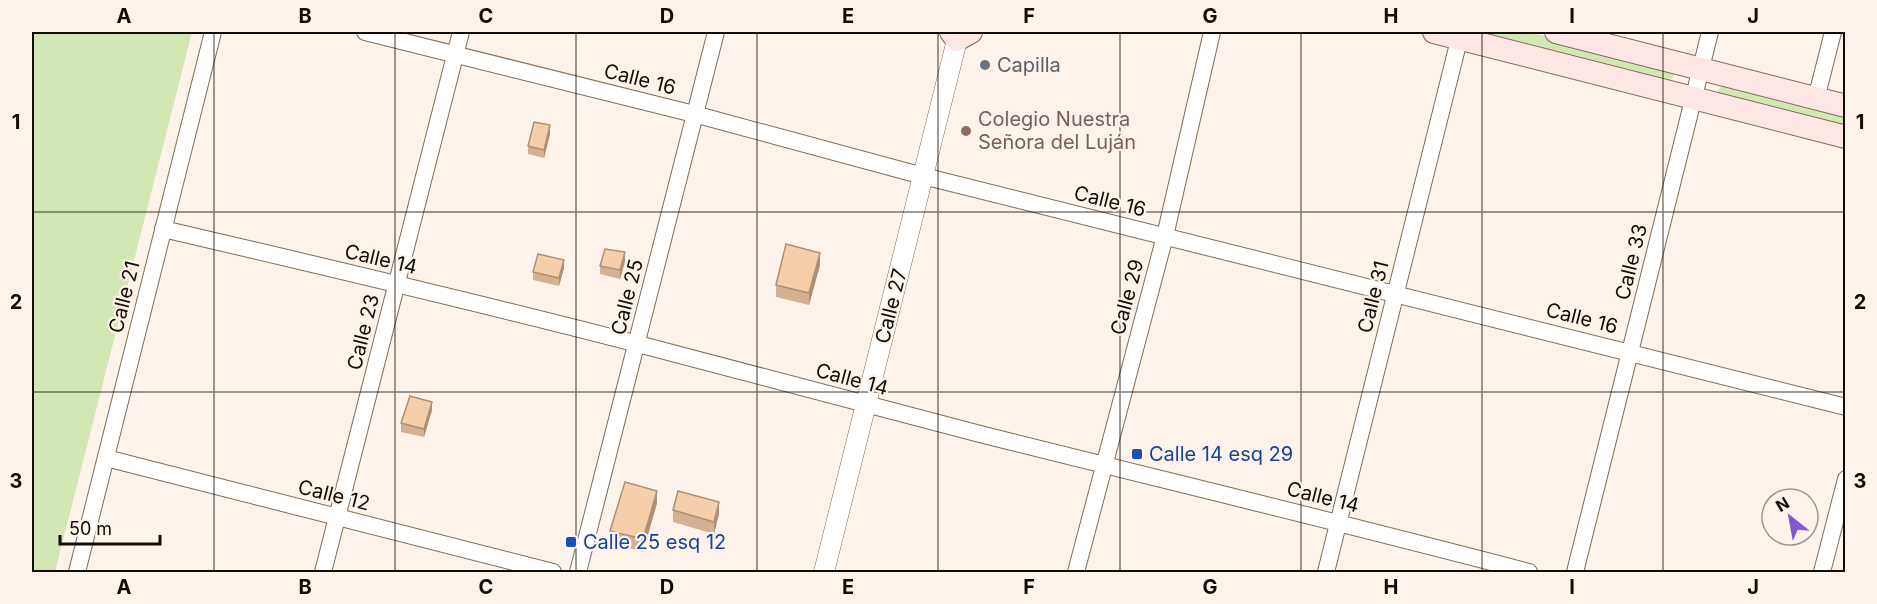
<svg xmlns="http://www.w3.org/2000/svg" width="1877" height="604" font-family="Inter,sans-serif">
<style>
.green{fill:#d3e7b4}
.lines{fill:none;stroke-linecap:round;stroke-linejoin:round}
.minor-casing{stroke:#816c58;stroke-width:18}
.tertiary-casing{stroke:#816c58;stroke-width:21}
.secondary-casing{stroke:#816c58;stroke-width:24}
.minor{stroke:#fff;stroke-width:16}
.tertiary{stroke:#fff;stroke-width:20}
.secondary{stroke:#fde6e3;stroke-width:22}
.wall{fill:#d4b192}
.shaded-wall{fill:#ac9077}
.building{fill:#f6ceaa;stroke:#ac9077;stroke-width:1.5}
.grid{fill:none;stroke:#130b05;stroke-width:1.5;stroke-opacity:0.55}
.worship-dot{fill:#6b7280;stroke:#fdf3ea;stroke-width:2}
.education-dot{fill:#8d6e63;stroke:#fdf3ea;stroke-width:2}
.transit-dot{fill:#1a4fb4;stroke:#fdf3ea;stroke-width:2}
.labels{text-anchor:middle;stroke-width:4.5;stroke-linejoin:round;paint-order:stroke}
.worship-label{font-size:20px;fill:#5b616d;stroke:#fdf3ea;text-anchor:start}
.street-label{font-size:20px;fill:#130b05;stroke:#fdf3ea}
.education-label{font-size:20px;fill:#785e54;stroke:#fdf3ea;text-anchor:start}
.transit-label{font-size:20px;fill:#164399;stroke:#fdf3ea;text-anchor:start}
.neatline{fill:none;stroke:#130b05;stroke-width:2}
.grid-label{font-size:20px;text-anchor:middle;font-weight:bold;fill:#130b05}
</style>
<rect width="100%" height="100%" fill="#fdf3ea"/>
<!-- green -->
<g class="green">
<path d="M32,32h160l-137,540h-23z"/>
<path d="M1485,32h43l139,34 6,5 1,4 -4,6 -183,-45z"/>
<path d="M1722,85l123,29v16l-126,-36 -1,-3z"/>
</g>
<g class="lines">
<defs>
<g id="minor">
<path d="M365,32l329,82 229,62 923,231"/>
<path d="M1816,99l17,-67"/>
<path d="M163,229c159,37 317,74 475,115 114,30 228,60 342,90 183,46 367,90 549,138"/>
<path d="M106,458l447,114"/>
<path d="M77,572l136,-540"/>
<path d="M323,572l138,-540"/>
<path d="M578,572l138,-540"/>
<path d="M1076,572l89,-336 47,-204"/>
<path d="M1326,572l135,-540"/>
<path d="M1575,572l135,-540"/>
<path d="M1822,572l24,-93"/>
</g>
<path id="tertiary" d="M824,572l133,-532"/>
<g id="secondary">
<path d="M951,32l6,8 14,-8"/>
<path d="M1434,32l412,105"/>
<path d="M1556,32l290,74"/>
</g>
</defs>
<!-- minor casing -->
<use href="#minor" class="minor-casing"/>
<!-- tertiary casing -->
<use href="#tertiary" class="tertiary-casing"/>
<!-- secondary casing -->
<use href="#secondary" class="secondary-casing"/>
<!-- minor -->
<use href="#minor" class="minor"/>
<!-- tertiary -->
<use href="#tertiary" class="tertiary"/>
<!-- secondary -->
<use href="#secondary" class="secondary"/>
</g>
<!-- wall -->
<g class="wall">
<path d="M550,134l-6,24 -16,-4v-8z"/>
<path d="M625,261l-5,18 -20,-5v-8z"/>
<path d="M820,265l-11,40 -33,-8v-12z"/>
<path d="M564,268l-5,18 -26,-6v-8z"/>
<path d="M432,410l-8,27 -23,-5v-9z"/>
<path d="M657,503l-14,49 -33,-9v-12z"/>
<path d="M673,510l46,4 -5,20 -41,-12z"/>
</g>
<!-- shaded-wall -->
<g class="shaded-wall">
<path d="M550,125v9l-6,24v-8z"/>
<path d="M625,252v9l-5,18v-9z"/>
<path d="M820,253v12l-11,40v-12z"/>
<path d="M564,260v8l-5,18v-8z"/>
<path d="M432,402v8l-8,27v-8z"/>
<path d="M657,491v12l-14,49v-13z"/>
<path d="M719,502v12l-5,20v-12z"/>
</g>
<!-- building -->
<g class="building">
<path d="M534,122l16,3 -6,25 -16,-4z"/>
<path d="M786,244l34,9 -11,40 -33,-8z"/>
<path d="M605,249l20,3 -5,18 -20,-4z"/>
<path d="M538,254l26,6 -5,18 -26,-6z"/>
<path d="M410,396l22,6 -8,27 -23,-6z"/>
<path d="M625,482l32,9 -14,48 -33,-8z"/>
<path d="M678,491l41,11 -5,20 -41,-12z"/>
</g>
<!-- grid -->
<path class="grid" d="M214,32v540M395,32v540M576,32v540M757,32v540M938,32v540M1120,32v540M1301,32v540M1482,32v540M1663,32v540M32,212h1814M32,392h1814"/>
<!-- markers -->
<circle class="worship-dot" cx="985" cy="65" r="6"/>
<circle class="education-dot" cx="966" cy="131" r="6"/>
<g class="transit-dot">
<rect x="1131" y="448" width="12" height="12" rx="3"/>
<rect x="565" y="536" width="12" height="12" rx="3"/>
</g>
<g class="labels">
<!-- worship labels -->
<g class="worship-label">
<text x="997" y="72">Capilla</text>
</g>
<!-- street labels -->
<g class="street-label">
<text transform="translate(640 79) rotate(14)" y="7">Calle 16</text>
<text transform="translate(1110 201) rotate(14)" y="7">Calle 16</text>
<text transform="translate(381 259) rotate(13)" y="7">Calle 14</text>
<text transform="translate(1631 262) rotate(-76)" y="7">Calle 33</text>
<text transform="translate(124 297) rotate(-76)" y="7">Calle 21</text>
<text transform="translate(627 297) rotate(-76)" y="7">Calle 25</text>
<text transform="translate(1127 297) rotate(-75)" y="7">Calle 29</text>
<text transform="translate(1373 297) rotate(-76)" y="7">Calle 31</text>
<text transform="translate(891 306) rotate(-76)" y="7">Calle 27</text>
<text transform="translate(1582 318) rotate(14)" y="7">Calle 16</text>
<text transform="translate(363 332) rotate(-76)" y="7">Calle 23</text>
<text transform="translate(852 379) rotate(15)" y="7">Calle 14</text>
<text transform="translate(334 495) rotate(14)" y="7">Calle 12</text>
<text transform="translate(1323 497) rotate(14)" y="7">Calle 14</text>
</g>
<!-- education labels -->
<g class="education-label">
<text x="978" y="126">Colegio Nuestra<tspan x="978" dy="23">Señora del Luján</tspan></text>
</g>
<!-- transit labels -->
<g class="transit-label">
<text x="1149" y="461">Calle 14 esq 29</text>
<text x="583" y="549">Calle 25 esq 12</text>
</g>
</g>
<!-- border -->
<rect width="1877" height="604" fill="none" stroke="#fdf3ea" stroke-width="66"/>
<!-- north arrow -->
<g transform="translate(1790 517) rotate(329)"><circle r="28" fill="#fdf3ea" stroke="#9f968e" stroke-width="1.5"/>
<path d="M0-4.5L10 22L0 15L-10 22Z" fill="#8158d2"/>
<text y="-9" font-size="16" font-weight="bold" text-anchor="middle" fill="#130b05">N</text>
</g>
<!-- scale -->
<path d="M60 535v9h100v-9" fill="none" stroke="#130b05" stroke-width="3"/>
<text x="69" y="535" font-size="18" fill="#130b05" stroke="#fdf3ea" stroke-width="4.5" paint-order="stroke">50 m</text>
<rect x="33" y="33" width="1811" height="538" class="neatline"/>
<g class="grid-label">
<text x="124" y="23">A</text>
<text x="305" y="23">B</text>
<text x="486" y="23">C</text>
<text x="667" y="23">D</text>
<text x="848" y="23">E</text>
<text x="1029" y="23">F</text>
<text x="1210" y="23">G</text>
<text x="1391" y="23">H</text>
<text x="1572" y="23">I</text>
<text x="1753" y="23">J</text>
<text x="16" y="129">1</text>
<text x="1860" y="129">1</text>
<text x="16" y="309">2</text>
<text x="1860" y="309">2</text>
<text x="16" y="488">3</text>
<text x="1860" y="488">3</text>
<text x="124" y="594">A</text>
<text x="305" y="594">B</text>
<text x="486" y="594">C</text>
<text x="667" y="594">D</text>
<text x="848" y="594">E</text>
<text x="1029" y="594">F</text>
<text x="1210" y="594">G</text>
<text x="1391" y="594">H</text>
<text x="1572" y="594">I</text>
<text x="1753" y="594">J</text>
</g>
</svg>
